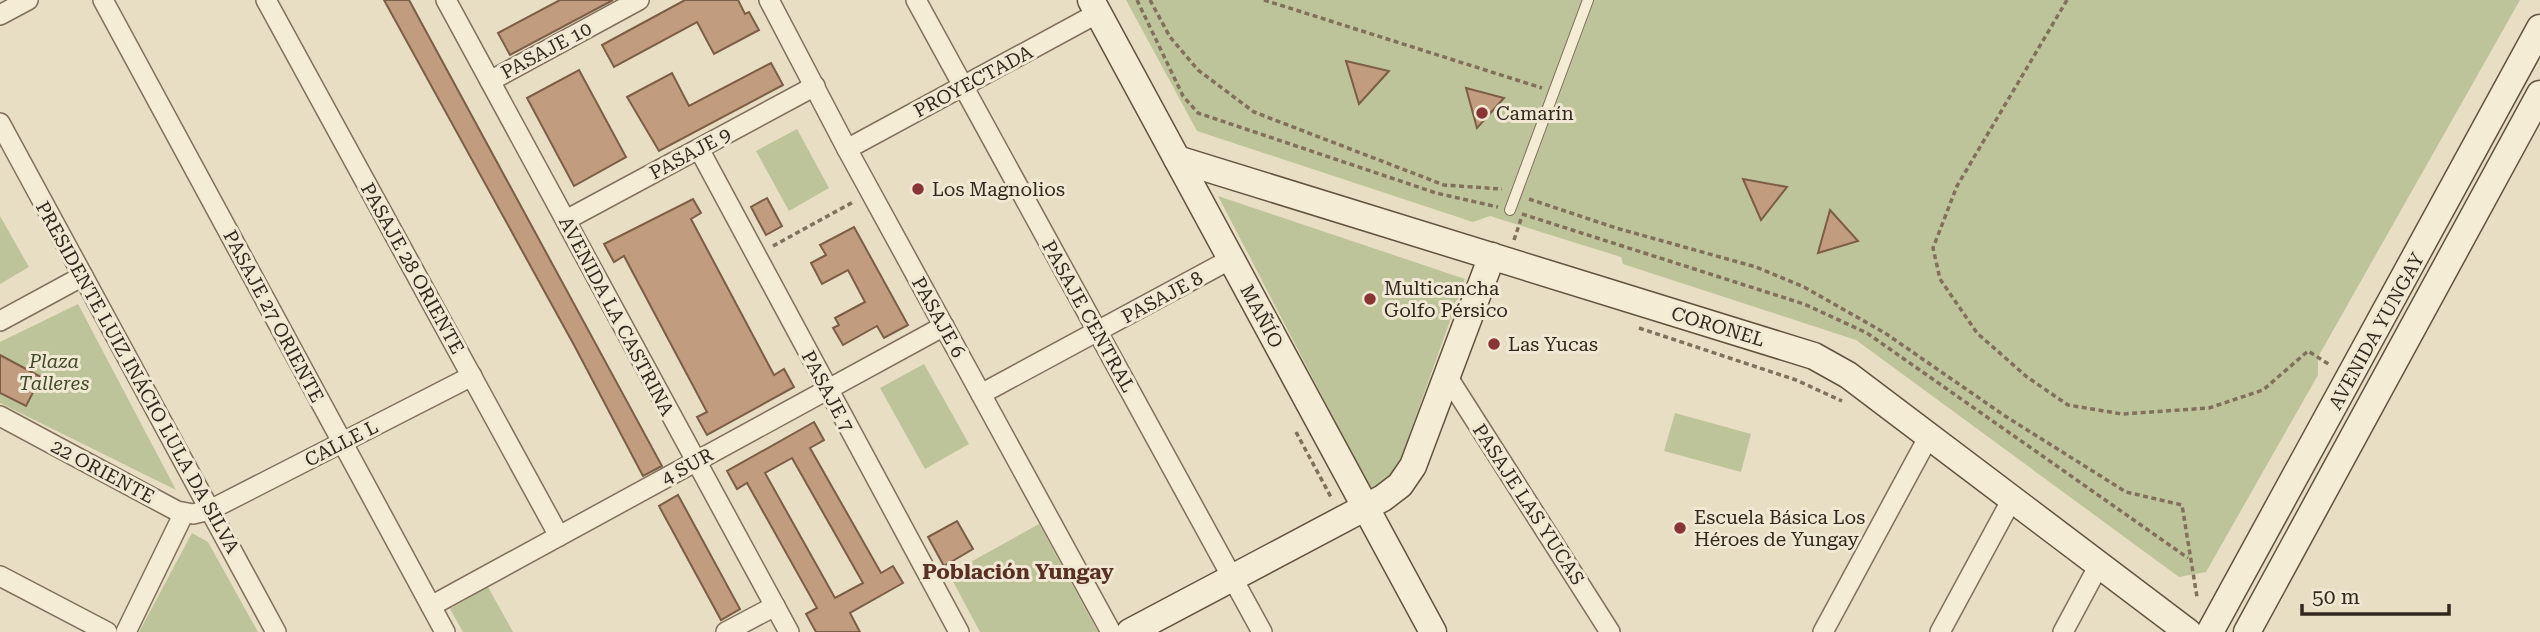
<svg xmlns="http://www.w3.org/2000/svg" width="2540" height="632" font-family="'Roboto Serif',serif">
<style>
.green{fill:#bec499}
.building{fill:#c19c7e;stroke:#7c5d45;stroke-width:2;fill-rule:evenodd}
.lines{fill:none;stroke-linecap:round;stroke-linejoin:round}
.lane-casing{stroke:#80705c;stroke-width:12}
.street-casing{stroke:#80705c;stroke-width:22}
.secondary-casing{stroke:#62523f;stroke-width:29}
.path{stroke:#80705c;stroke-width:3.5;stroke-dasharray:5 3.5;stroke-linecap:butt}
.lane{stroke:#f4ecd5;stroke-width:10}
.street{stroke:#f4ecd5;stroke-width:19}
.secondary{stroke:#f4ecd5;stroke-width:26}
.poi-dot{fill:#873634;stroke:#f0e8d2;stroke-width:2.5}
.labels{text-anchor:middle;stroke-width:6;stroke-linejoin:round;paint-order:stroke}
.street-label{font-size:19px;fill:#32281e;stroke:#f0e8d2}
.poi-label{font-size:19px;fill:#32281e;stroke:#f0e8d2;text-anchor:start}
.park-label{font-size:19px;font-style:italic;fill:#414b28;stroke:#f0e8d2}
.neighbourhood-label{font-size:21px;font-weight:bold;fill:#593023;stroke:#f0e8d2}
</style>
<rect width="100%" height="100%" fill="#e8dec3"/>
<!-- green -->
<g class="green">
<path d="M1126,0h1394l-202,357v18l-112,197 -27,5 -323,-237 -233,-76 -2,-7 -131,-41 -17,6 -276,-91z"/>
<path d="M797,129l32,59 -40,23 -33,-60z"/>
<path d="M1218,196l247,83 -72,201 -23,8z"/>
<path d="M0,216l29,51 -29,17z"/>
<path d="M78,304l98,186 -176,-87v-61z"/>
<path d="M924,364l45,80 -44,25 -45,-81z"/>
<path d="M1675,413l76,21 -10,38 -77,-21z"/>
<path d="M1039,524l59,108h-118l-31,-58z"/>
<path d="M192,533l16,9 50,90h-119z"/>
<path d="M488,587l25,45h-50l-13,-23z"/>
</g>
<!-- building -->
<g class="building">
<path d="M384,0h25l253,466 -19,10 -69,-131z"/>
<path d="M560,0h53l-103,55 -12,-22z"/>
<path d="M685,0h53l7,14 4,-2 10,18 -45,24 -17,-32 -83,45 -12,-22z"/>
<path d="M1346,61l43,10 -30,33z"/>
<path d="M771,63l12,22 -124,66 -32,-54 45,-24 17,33z"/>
<path d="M579,70l47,87 -52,29 -47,-88z"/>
<path d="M1466,88l38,10 -27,30z"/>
<path d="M1743,179l44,8 -26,33z"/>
<path d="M767,198l15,28 -16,9 -15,-28z"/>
<path d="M693,199l8,14 -10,6 83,156 10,-6 10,18 -87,48 -10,-18 10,-5 -83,-156 -10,6 -10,-18z"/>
<path d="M1830,210l28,31 -40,12z"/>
<path d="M854,227l54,98 -24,13 -7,-12 -34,19 -10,-17 6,-3 -4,-7 30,-16 -17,-32 -26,14 -11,-21 15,-8 -6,-10z"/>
<path d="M0,355l41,22 -15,29 -26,-13z"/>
<path d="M814,422l10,18 -14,8 71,125 12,-7 10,17 -53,30 10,19h-44l-10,-18 11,-6 -70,-125 -10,6 -10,-18zM792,458l71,125 -28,15 -70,-125z"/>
<path d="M678,495l62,114 -19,11 -62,-114z"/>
<path d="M957,521l16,28 -29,17 -16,-29z"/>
</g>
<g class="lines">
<defs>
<path id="lane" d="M1510,210l78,-210"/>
<g id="street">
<path d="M103,0l342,632"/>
<path d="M266,0l293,536"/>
<path d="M446,0l343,632"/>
<path d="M769,0l78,149 264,483"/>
<path d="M916,0l346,632"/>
<path d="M0,15l28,-15"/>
<path d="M490,81l149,-81"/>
<path d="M0,123l276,509"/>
<path d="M699,149l260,483"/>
<path d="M847,149l251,-136"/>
<path d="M566,220l249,-134"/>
<path d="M0,321l83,-45"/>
<path d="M1447,376l163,256"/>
<path d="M981,394l250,-135"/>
<path d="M0,416l177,95 16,3 17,-4 262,-134"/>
<path d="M0,576l107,56"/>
<path d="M431,606l513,-280"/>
<path d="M126,632l58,-119"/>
<path d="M726,632l49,-26"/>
<path d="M1823,632l106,-196"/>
<path d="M1940,632l72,-133"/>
<path d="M2063,632l36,-67"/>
</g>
<g id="secondary">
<path d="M1091,0l342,632"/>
<path d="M1177,159l637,197 34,19 340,257"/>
<path d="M1130,632l253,-134 17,-13 13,-19 79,-210"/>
<path d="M2210,632l330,-604"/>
<path d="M2247,632l293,-538"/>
</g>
</defs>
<!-- lane casing -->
<use href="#lane" class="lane-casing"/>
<!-- street casing -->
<use href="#street" class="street-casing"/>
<!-- secondary casing -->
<use href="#secondary" class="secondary-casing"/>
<!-- path -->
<g class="path">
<path d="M1137,0l46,96 15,17 238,80 62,14"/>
<path d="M1150,0l20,37 28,33 56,42 190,73 58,4"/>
<path d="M1264,0l278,88"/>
<path d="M2067,0l-110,186 -24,62 7,31 37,54 50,44 41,28 54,9 87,-6 54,-18 45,-39 22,14"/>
<path d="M1529,199l87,29 140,39 48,20 81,46 120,83 121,76 56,13 15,92"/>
<path d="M1522,214l282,90 63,29 321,225"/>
<path d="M1514,240l7,-21"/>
<path d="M773,246l82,-45"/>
<path d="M1639,328l157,52 46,21"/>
<path d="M1296,432l36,67"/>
</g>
<!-- lane -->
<use href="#lane" class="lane"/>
<!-- street -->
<use href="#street" class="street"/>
<!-- secondary -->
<use href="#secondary" class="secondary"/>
</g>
<!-- markers -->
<g class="poi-dot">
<circle cx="1482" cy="113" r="7"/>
<circle cx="918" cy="189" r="7"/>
<circle cx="1370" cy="299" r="7"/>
<circle cx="1494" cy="344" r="7"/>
<circle cx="1680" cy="528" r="7"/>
</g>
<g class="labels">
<!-- street labels -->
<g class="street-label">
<text transform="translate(546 50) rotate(-28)" y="7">PASAJE 10</text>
<text transform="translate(973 81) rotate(-28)" y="7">PROYECTADA</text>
<text transform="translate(690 153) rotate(-28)" y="7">PASAJE 9</text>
<text transform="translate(413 268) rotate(61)" y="7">PASAJE 28 ORIENTE</text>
<text transform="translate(1162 297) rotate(-28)" y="7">PASAJE 8</text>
<text transform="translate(274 316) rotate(62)" y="7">PASAJE 27 ORIENTE</text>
<text transform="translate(617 316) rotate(62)" y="7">AVENIDA LA CASTRINA</text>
<text transform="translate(1089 316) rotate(61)" y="7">PASAJE CENTRAL</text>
<text transform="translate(1262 316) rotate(62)" y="7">MAÑÍO</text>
<text transform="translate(939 317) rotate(61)" y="7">PASAJE 6</text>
<text transform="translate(1718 326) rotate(17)" y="7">CORONEL</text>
<text transform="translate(2376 331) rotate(-61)" y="7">AVENIDA YUNGAY</text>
<text transform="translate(138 377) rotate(61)" y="7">PRESIDENTE LUIZ INÁCIO LULA DA SILVA</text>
<text transform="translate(828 391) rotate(62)" y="7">PASAJE 7</text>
<text transform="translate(341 443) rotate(-27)" y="7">CALLE L</text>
<text transform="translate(687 466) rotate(-29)" y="7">4 SUR</text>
<text transform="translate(103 471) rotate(28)" y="7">22 ORIENTE</text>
<text transform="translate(1529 504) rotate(57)" y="7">PASAJE LAS YUCAS</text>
</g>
<!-- poi labels -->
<g class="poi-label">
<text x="1496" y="120">Camarín</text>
<text x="932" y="196">Los Magnolios</text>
<text x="1384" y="295">Multicancha<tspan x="1384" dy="22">Golfo Pérsico</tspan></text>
<text x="1508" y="351">Las Yucas</text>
<text x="1694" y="524">Escuela Básica Los<tspan x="1694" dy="22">Héroes de Yungay</tspan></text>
</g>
<!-- park labels -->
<g class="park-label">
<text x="54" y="368">Plaza<tspan x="54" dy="22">Talleres</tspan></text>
</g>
<!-- neighbourhood labels -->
<g class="neighbourhood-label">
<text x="1018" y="579">Población Yungay</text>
</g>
</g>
<!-- scale -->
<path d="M2302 604v10h147v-10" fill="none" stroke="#32281e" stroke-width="3.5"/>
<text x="2312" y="604" font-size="21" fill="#32281e" stroke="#f0e8d2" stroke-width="5" paint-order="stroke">50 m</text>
</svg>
